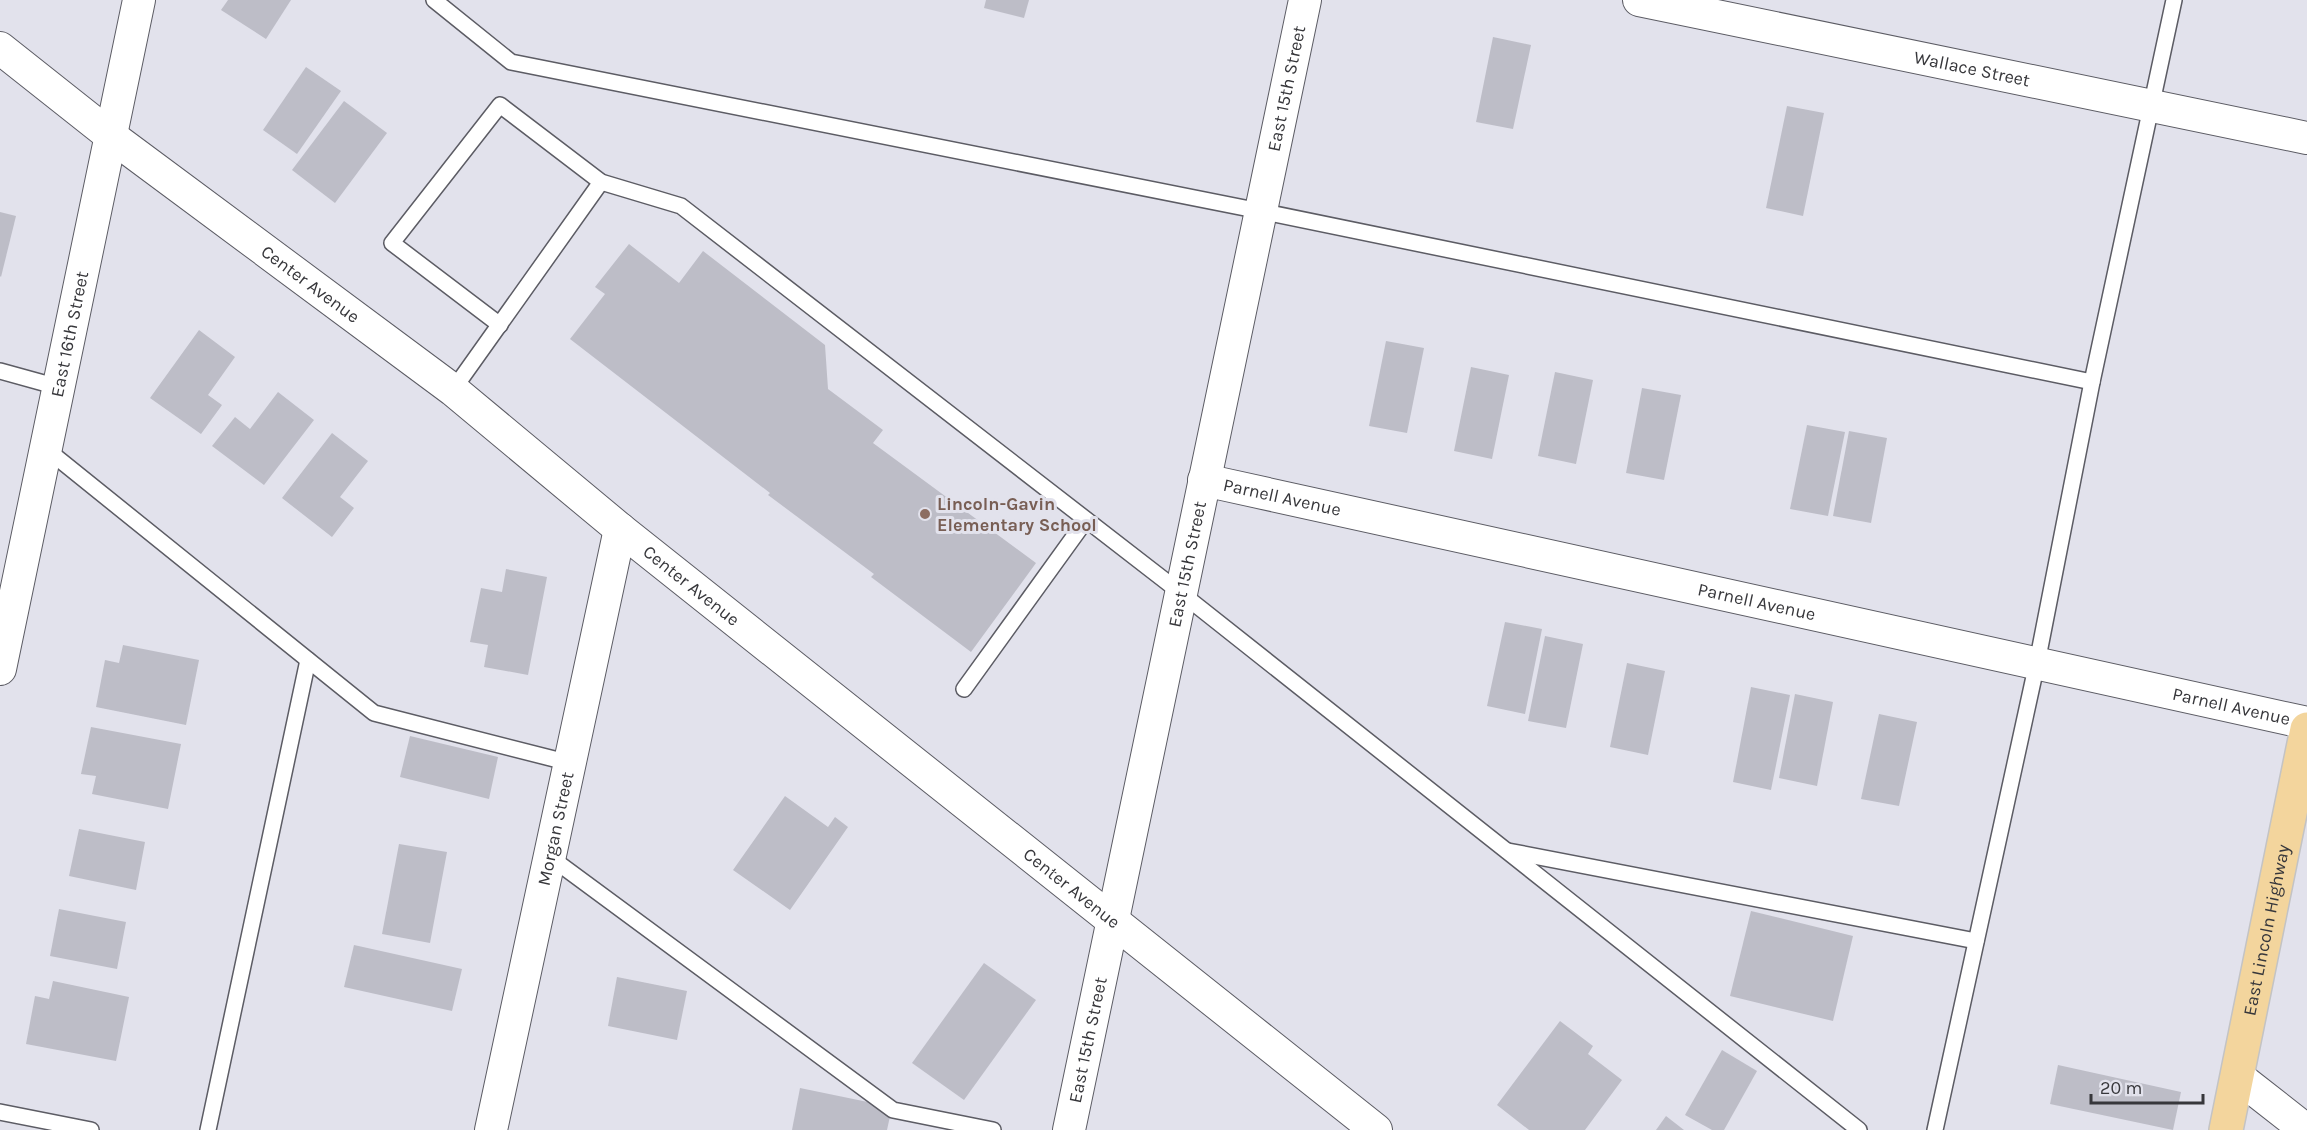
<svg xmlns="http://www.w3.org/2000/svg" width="2307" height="1130" font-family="Karla,sans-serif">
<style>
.building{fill:#bdbdc7}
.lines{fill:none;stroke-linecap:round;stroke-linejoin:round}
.service-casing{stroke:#5c5c64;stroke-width:18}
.minor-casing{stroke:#5c5c64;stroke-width:34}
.primary-casing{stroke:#c3c3c4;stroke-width:36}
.service{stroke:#fff;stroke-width:15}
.minor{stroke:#fff;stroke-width:32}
.primary{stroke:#f3d59d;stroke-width:33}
.education-dot{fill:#8d6e63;stroke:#e2e2ec;stroke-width:2}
.labels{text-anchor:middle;stroke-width:6;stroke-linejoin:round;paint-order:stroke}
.street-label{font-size:18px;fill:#37373b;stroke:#e2e2ec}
.education-label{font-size:18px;font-weight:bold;fill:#785e54;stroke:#e2e2ec;text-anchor:start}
</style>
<rect width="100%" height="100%" fill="#e2e2ec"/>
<!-- building -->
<g class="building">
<path d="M228,0h63l-25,39 -45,-29z"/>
<path d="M986,0h43l-5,18 -40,-10z"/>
<path d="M1493,37l38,8 -18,84 -37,-7z"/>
<path d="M306,67l35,24 -44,63 -34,-24z"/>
<path d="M344,101l43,32 -52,70 -43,-33z"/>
<path d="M1787,106l37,7 -21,103 -37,-8z"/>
<path d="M0,212l16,4 -15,61 -1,-1z"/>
<path d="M629,244l50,39 24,-32 122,94 3,44 55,41 -10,13 163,120 -65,89 -100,-75 3,-3 -106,-79 2,-2 -200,-154 35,-45 -10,-7z"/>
<path d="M199,330l36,27 -27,38 14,10 -21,29 -51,-36z"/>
<path d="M1386,341l38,7 -17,85 -38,-7z"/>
<path d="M1471,367l38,8 -17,84 -38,-8z"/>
<path d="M1555,372l38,8 -17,84 -38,-8z"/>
<path d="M1642,388l39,7 -17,85 -38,-7z"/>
<path d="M278,392l36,28 -50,65 -52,-39 23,-29 15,12z"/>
<path d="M1807,425l38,7 -17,84 -38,-7z"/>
<path d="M1849,431l38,7 -16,85 -38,-7z"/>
<path d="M332,433l36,28 -28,36 14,11 -22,29 -50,-39z"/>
<path d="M506,569l41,8 -19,98 -44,-8 4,-22 -18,-3 11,-54 21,4z"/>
<path d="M1505,622l37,7 -17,85 -38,-8z"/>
<path d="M1545,636l38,8 -17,84 -38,-7z"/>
<path d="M123,645l76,15 -13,65 -90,-18 9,-47 14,3z"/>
<path d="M1627,663l38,8 -17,84 -38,-8z"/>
<path d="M1751,687l39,8 -19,95 -38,-8z"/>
<path d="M1795,694l38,8 -16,84 -38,-8z"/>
<path d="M1879,714l38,8 -18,84 -38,-7z"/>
<path d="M91,727l90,17 -13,65 -76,-15 4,-18 -15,-2z"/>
<path d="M410,736l88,21 -9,42 -89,-22z"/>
<path d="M785,796l43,31 7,-10 13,10 -58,83 -57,-40z"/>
<path d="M79,829l66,13 -9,48 -67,-14z"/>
<path d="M399,844l48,8 -17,91 -48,-9z"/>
<path d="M59,909l67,13 -9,47 -67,-13z"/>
<path d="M1751,911l102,25 -20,85 -103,-25z"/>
<path d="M354,945l108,24 -10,42 -108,-24z"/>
<path d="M984,963l52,37 -72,100 -52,-37z"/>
<path d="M617,977l70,14 -10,49 -69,-14z"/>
<path d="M53,981l76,16 -13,64 -90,-17 9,-48 14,3z"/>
<path d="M1560,1021l33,25 -5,8 34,26 -37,50h-56l-32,-25z"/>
<path d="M1722,1050l35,21 -33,59h-12l-27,-15z"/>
<path d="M2058,1065l123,27 -8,38 -123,-26z"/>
<path d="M800,1088l92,19 -5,23h-95z"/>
<path d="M1666,1116l18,14h-28z"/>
</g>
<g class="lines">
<defs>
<g id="service">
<path d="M434,0l77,62 749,149 832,171"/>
<path d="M500,325l-108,-82 108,-138 101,77 80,24 500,387 678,537"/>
<path d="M0,371l58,16"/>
<path d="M453,390l148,-208"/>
<path d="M45,448l329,265 196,50"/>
<path d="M964,689l122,-169"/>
<path d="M1508,851l468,90"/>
<path d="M550,857l343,253 100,20"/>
<path d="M0,1112l91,18"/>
<path d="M208,1130l100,-470"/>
<path d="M1935,1130l102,-467 55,-281 82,-382"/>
</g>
<g id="minor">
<path id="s1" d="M1639,0l668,138"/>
<path id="s2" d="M0,48l111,88 342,254 167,139 756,601"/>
<path id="s3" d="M1204,480l1103,243"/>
<path id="s4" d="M0,669l139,-669"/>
<path d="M2237,1076l69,54"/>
<path id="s5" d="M491,1130l129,-601"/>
<path id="s6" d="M1069,1130l236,-1130"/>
</g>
<g id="primary">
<path id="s7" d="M2226,1130l81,-401"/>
</g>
</defs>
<!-- service casing -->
<use href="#service" class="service-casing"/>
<!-- minor casing -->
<use href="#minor" class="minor-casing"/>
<!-- primary casing -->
<use href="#primary" class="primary-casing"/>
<!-- service -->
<use href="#service" class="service"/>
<!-- minor -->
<use href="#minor" class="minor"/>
<!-- primary -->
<use href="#primary" class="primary"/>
</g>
<!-- markers -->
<circle class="education-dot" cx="925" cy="514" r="6"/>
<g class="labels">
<!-- street labels -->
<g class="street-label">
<text dy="6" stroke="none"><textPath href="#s1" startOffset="340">Wallace Street</textPath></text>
<text dy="6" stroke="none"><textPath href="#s6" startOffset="1064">East 15th Street</textPath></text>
<text dy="6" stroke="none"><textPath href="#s2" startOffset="390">Center Avenue</textPath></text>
<text dy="6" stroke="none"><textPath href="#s4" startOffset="342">East 16th Street</textPath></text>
<text dy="6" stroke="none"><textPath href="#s3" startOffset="80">Parnell Avenue</textPath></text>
<text dy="6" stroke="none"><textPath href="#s6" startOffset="578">East 15th Street</textPath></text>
<text dy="6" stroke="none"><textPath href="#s2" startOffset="876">Center Avenue</textPath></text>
<text dy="6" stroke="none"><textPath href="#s3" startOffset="566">Parnell Avenue</textPath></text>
<text dy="6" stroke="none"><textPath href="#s3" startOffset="1052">Parnell Avenue</textPath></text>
<text dy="6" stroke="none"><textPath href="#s5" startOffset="308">Morgan Street</textPath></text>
<text dy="6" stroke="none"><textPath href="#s2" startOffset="1362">Center Avenue</textPath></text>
<text dy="6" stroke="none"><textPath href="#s7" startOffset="204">East Lincoln Highway</textPath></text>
<text dy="6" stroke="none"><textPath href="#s6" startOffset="92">East 15th Street</textPath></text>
</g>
<!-- education labels -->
<g class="education-label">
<text x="937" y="510">Lincoln-Gavin<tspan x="937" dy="21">Elementary School</tspan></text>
</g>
</g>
<!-- scale -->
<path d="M2091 1094v9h112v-9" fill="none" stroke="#37373b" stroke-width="3"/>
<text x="2100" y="1094" font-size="18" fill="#37373b" stroke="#e2e2ec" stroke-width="4.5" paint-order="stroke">20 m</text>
</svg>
